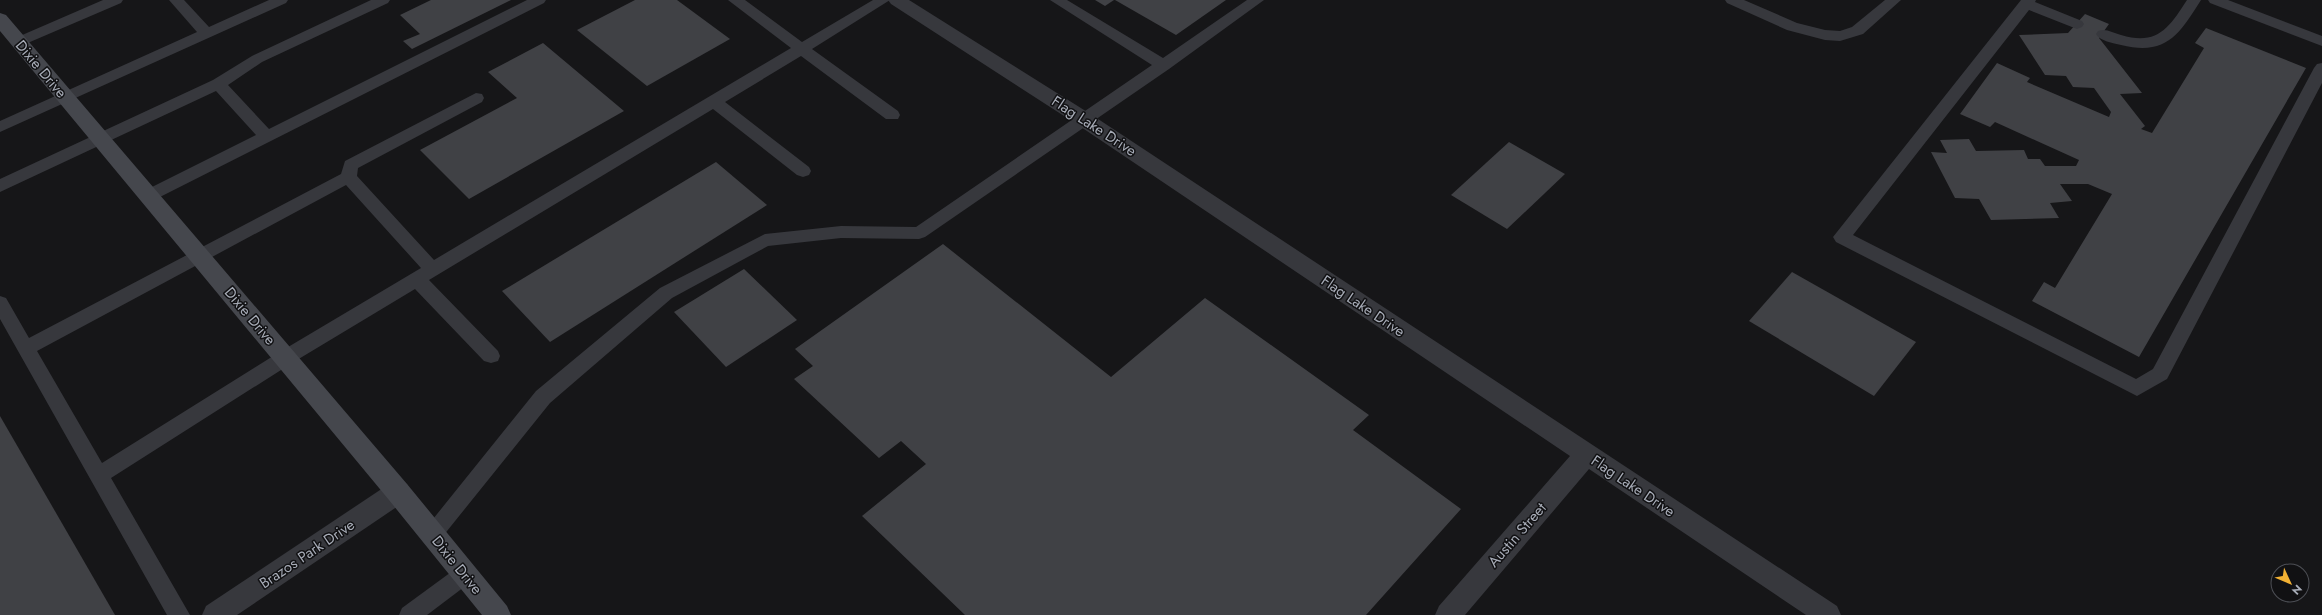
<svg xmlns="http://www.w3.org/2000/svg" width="2322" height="615" font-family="Jost,sans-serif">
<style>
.building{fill:#404145}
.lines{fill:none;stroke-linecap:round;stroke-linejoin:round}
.lane{fill:#37383d;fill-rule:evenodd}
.street{fill:#37383d;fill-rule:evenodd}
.secondary{fill:#45474d;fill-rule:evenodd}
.labels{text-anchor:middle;stroke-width:3;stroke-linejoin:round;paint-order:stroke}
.street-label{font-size:15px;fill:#a8adb8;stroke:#111113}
</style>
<rect width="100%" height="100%" fill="#161618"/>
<!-- building -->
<g class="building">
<path d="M431,0h80l-99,49 -9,-8 17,-7 -20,-19z"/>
<path d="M635,0h42l53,39 -83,47 -70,-56z"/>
<path d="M1095,0h19l-9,6z"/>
<path d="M1115,0h111l-50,35z"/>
<path d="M2085,14l24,10 -10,14 43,55 -22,1 25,32 -4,3 11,4 52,-85 -9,-5 11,-15 100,40 -167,289 -107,-56 12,-19 11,6 57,-94 -24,-10h-28l12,17 -22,2 9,15 -68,2 -12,-21 -24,-1 -24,-46 16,1 -7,-13 29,-1 7,12 48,-1 4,9h12l5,7h31l3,-6 -84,-38 -5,5 -30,-13 37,-51 33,15 -3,4 82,35 2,-5 -17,-24 -21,-1 -7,-11 -21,-1 -26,-40 49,-2z"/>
<path d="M543,43l81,68 -155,88 -49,-49 97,-52 -29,-26z"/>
<path d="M1509,142l56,32 -58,55 -56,-34z"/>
<path d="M716,162l51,43 -217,137 -48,-51z"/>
<path d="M943,244l168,133 94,-79 164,117 -16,15 108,79 -95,106h-401l-103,-99 64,-52 -25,-23 -22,17 -85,-79 19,-13 -18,-17z"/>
<path d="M744,269l53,51 -71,47 -52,-55z"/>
<path d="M1792,272l124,70 -42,54 -125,-75z"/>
<path d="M0,416l115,199h-115z"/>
</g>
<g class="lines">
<!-- lane -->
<g class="lane">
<path d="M103,0h20l-2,3 -98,42h-10l-2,-3 2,-3z"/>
<path d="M169,0h15l25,27 60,-27h19l-2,3 -286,129v-11l197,-89z"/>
<path d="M371,0h19l-2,3 -126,59 -34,23 41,44 258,-129h19l-2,3 -390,197 -6,2 -6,-2 -2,-4 2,-4 114,-57 -40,-44 -216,101v-13l213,-99 39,-24z"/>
<path d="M728,0h17l57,42 71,-42h17l-78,49 86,62 2,4 -2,4h-12l-85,-63 -76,46 84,65 2,4 -2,4 -6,2 -6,-2 -84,-66 -284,171 69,71 2,5 -2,5 -7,2 -7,-2 -69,-72 -123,74 -181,115 79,137h-23l-167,-296v-23l6,2 23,40 312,-164 4,-13 131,-68 6,1 2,4 -2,4 -124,66 -1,8 77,84 357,-212zM346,185l75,83 -143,85 -176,110 -65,-112z"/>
<path d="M1050,0h17l96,58 84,-58h17l-95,69 -244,168 -6,2 -78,-1 -73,8 -96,52 -122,105 -111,138 -7,3 -7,-3 -3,-6 3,-6 111,-138 124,-103 105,-54 76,-8 75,1 236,-162z"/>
<path d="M1725,0h19l53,23 28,7 15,1 12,-4 33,-27h16l-38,34 -23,7 -15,-1 -38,-10 -60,-27z"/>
<path d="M2021,0h15l-1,2 47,19 2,3 -2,3 -5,2 -48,-19 -176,225 283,144 17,-10 161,-301 3,-4 5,-1v20l-155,296 -30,17 -301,-154 -3,-5z"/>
<path d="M2187,0h14c-22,35 -35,56 -80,45 -8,-2 -21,-4 -25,-11l2,-3c8,-3 15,2 23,4 36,11 48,-7 66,-35z"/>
<path d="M2208,0h20l94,36v10l-112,-43z"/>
<path d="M465,564l7,3 4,7 -4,7 -45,34h-28l3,-7 56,-41z"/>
</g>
<!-- street -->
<g class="street">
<path d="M888,0h21l183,115 745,491 4,9h-35l-217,-146 -124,146h-30l4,-9 131,-150 -492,-331 -187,-121z"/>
<path d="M398,481l9,3 3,8 -3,8 -170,115h-35l4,-9 183,-122z"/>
</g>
<!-- secondary -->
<path class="secondary" d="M0,13l6,2 401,469 100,122 4,9h-29l-93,-115 -389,-469z"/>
</g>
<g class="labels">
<!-- street labels -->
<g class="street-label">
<text transform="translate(41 69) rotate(50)" y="5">Dixie Drive</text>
<text transform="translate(1094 126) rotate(33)" y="5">Flag Lake Drive</text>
<text transform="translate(1363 306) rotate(34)" y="5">Flag Lake Drive</text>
<text transform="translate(250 316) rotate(50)" y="5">Dixie Drive</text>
<text transform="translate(1633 486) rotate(34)" y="5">Flag Lake Drive</text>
<text transform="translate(1517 535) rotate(-49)" y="5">Austin Street</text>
<text transform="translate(307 554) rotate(-34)" y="5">Brazos Park Drive</text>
<text transform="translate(457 565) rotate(51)" y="5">Dixie Drive</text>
</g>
</g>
<!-- north arrow -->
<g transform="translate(2290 583) rotate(134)"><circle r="19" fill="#111113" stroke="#4d4f55"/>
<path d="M0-3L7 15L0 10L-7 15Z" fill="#f2b134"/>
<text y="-6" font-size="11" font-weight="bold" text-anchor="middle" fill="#a8adb8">N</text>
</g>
</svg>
